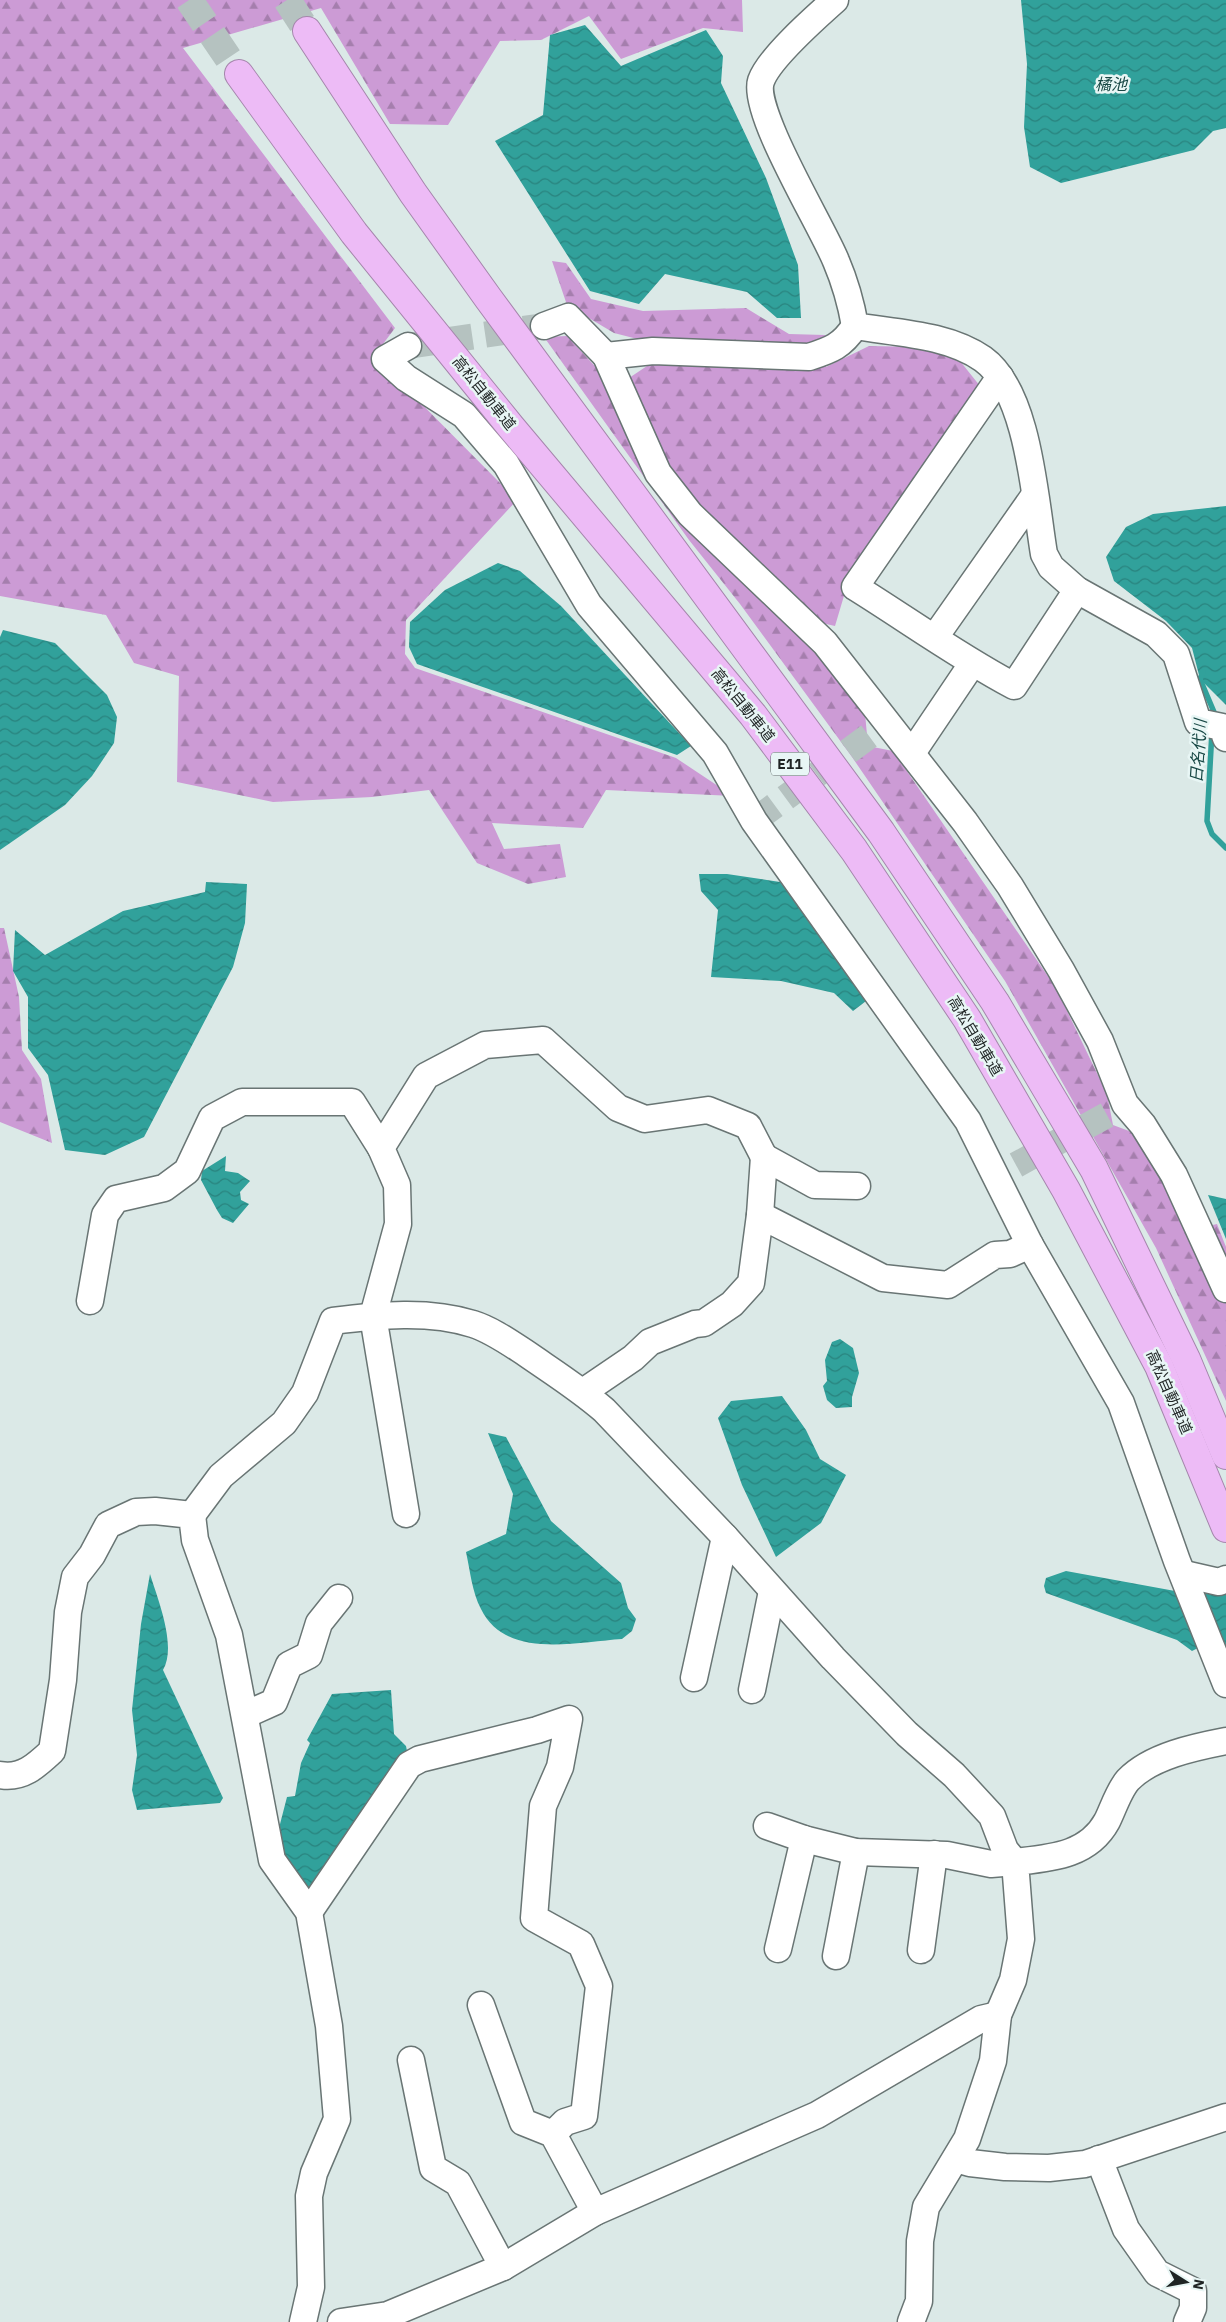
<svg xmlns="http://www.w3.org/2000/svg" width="1226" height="2322" font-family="'IBM Plex Sans','Noto Sans JP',sans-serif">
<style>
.forest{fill:url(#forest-firs)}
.water{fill:url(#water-waves)}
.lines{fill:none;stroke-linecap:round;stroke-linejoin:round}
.stream{stroke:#31a19b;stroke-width:5.5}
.minor-tunnel{stroke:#b5c2c0;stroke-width:26;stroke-dasharray:26 13;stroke-linecap:butt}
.highway-tunnel{stroke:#b5c2c0;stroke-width:28;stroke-dasharray:28 14;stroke-linecap:butt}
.minor-casing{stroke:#697574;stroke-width:29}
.highway-casing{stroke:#a586ac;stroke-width:30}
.minor{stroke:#fff;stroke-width:26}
.highway{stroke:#edbbf6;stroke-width:28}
.labels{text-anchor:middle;stroke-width:5;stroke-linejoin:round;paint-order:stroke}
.shield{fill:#e8f6f5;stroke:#5b6363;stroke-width:1}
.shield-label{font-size:14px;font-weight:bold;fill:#1f2424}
.street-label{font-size:15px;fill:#1f2424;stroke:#e8f6f5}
.water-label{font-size:16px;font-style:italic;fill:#184845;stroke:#e8f6f5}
</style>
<defs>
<pattern id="forest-firs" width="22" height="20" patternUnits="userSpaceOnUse" patternTransform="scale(1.25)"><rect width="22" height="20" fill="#cc9bd5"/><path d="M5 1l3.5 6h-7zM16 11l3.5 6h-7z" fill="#a57ead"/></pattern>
<pattern id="water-waves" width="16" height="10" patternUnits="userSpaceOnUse" patternTransform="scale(1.25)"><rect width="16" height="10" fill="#31a19b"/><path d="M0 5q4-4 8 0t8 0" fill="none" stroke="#29837e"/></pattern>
</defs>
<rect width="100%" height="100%" fill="#dbe9e7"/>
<!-- forest -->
<g class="forest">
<path d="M0,0h742l1,32 -40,-4 -82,31 -32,-43 -48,24 -41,1 -52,84 -58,-1 -69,-116 -138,40 212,280 -21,28 143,144 -111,120 -1,34 10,14 261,90 57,38 -127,-6 -23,38 -91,-5 12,26 56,-5 6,33 -38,7 -51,-21 -48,-73 -57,7 -99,5 -96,-20 2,-106 -45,-13 -28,-48 -106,-19z"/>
<path d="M552,261l14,2 25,36 52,12 103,-3 43,26 36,1 1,32 43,-21 53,1 38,14 20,25 -128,183 -17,57 -22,-5 52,92 3,33 25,5 163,237 51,106 6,31 24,9 54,96 26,-6 9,23v154l-70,-153 -151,-267 -153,-224 -112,-153 -51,-64 -145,-203 23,-1 37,40 25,2 30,-20 2,-13 -47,-12 -47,-28z"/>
<path d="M0,928h4l15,69 3,53 19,29 11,64 -52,-21z"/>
</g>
<!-- water -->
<g class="water">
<path d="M1021,0h205v128l-13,3 -19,19 -133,33 -31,-16 -6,-40 3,-63z"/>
<path d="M585,25l36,41 85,-36 17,26 -2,27 45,95 32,87 3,53h-24l-30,-26 -82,-18 -26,30 -49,-13 -95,-150 48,-26 7,-80z"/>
<path d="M1226,506v199l-26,-26 -8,-31 -26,-27 -52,-40 -8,-24 20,-30 27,-13z"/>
<path d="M498,563l22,8 41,35 130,140 -14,9 -260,-91 -8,-17 1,-25 35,-32z"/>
<path d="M3,630l52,13 52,52 10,22 -3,26 -22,33 -27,29 -65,45v-213z"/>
<path d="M699,874h28l53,8 90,116 -17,13 -19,-18 -53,-12 -70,-4 7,-67 -17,-19z"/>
<path d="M206,882l41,2 -2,39 -12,44 -89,170 -39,18 -40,-5 -17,-75 -20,-27v-51l-15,-26 2,-41 30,25 78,-44 82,-19z"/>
<path d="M226,1156l-1,15 13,2 12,8 -10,11 1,8 8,4 -16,19 -11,-5 -5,-8 -16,-30 1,-9z"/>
<path d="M1208,1195l18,4v40z"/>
<path d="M840,1339l13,9 6,25 -7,24v10l-16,1 -9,-8 -4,-14 4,-5 -2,-21 7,-18z"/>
<path d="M782,1396l24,34 14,29 26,16 -25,48 -45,34 -34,-72 -24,-67 13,-17z"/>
<path d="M488,1433l18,4 45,84 70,62 7,25 8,11 -4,12 -10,8c-46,3 -116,21 -141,-30 -9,-17 -11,-39 -15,-57l40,-18 7,-40z"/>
<path d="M1066,1571l109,20 23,57 -6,3 -15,-11 -131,-47 -2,-7 2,-8z"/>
<path d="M150,1574c8,26 27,72 13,96l60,128 -3,5 -83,7 -5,-20 5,-35 -5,-45 9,-86z"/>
<path d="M1202,1586h24v70z"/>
<path d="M391,1690l3,44 12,12 2,10 -96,135 -31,-35 -2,-28 8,-31 8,-1 6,-33 9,-20 -3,-3 25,-46z"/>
</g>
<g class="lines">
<!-- stream -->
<g class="stream">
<path d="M1203,672l-3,7 14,33 -1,7"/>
<path d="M1212,731l-5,90 5,13 14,14"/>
</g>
<!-- minor-tunnel -->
<g class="minor-tunnel">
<path d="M408,346l136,-20"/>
<path d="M754,821l134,-99"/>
<path d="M1016,1165l91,-50"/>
</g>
<!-- highway-tunnel -->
<g class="highway-tunnel">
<path d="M189,0l50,74"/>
<path d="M287,0l20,31"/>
</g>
<defs>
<g id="minor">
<path d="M835,0c-19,17 -66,58 -74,81 -10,30 61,145 75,180 9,21 15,42 19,65 41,7 92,8 128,33 46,33 52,142 61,195l7,13 26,23 79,44 20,20 22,68 24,5 4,11"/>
<path d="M544,326l24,-9 38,39 52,117 32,41 135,129 140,179 45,64 51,84 39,71 25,63 18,21 31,50 52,114"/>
<path d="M408,346l-23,13 21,19 58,37 42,49 83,141 126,148 39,68 214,300 62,124 91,158 56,158 49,123"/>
<path d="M606,356l47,-5 156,6c22,-7 33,-11 46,-31"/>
<path d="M1000,377l-145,210c53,33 104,70 159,99l63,-96"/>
<path d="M935,637l99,-141"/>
<path d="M912,753l60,-89"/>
<path d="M760,1215l4,-58 51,28 42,1"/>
<path d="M90,1301l15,-86 11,-16 48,-11 23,-17 25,-53 30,-16h110l29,46"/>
<path d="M583,1392l50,-34 17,-16 45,-18 9,-1 28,-19 19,-21 9,-68 123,63 65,7 47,-30 15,-1 20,-9"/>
<path d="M406,1514l-33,-198 25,-92 -1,-39 -16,-37 45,-72 59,-31 58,-5 75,68 27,11 63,-9 40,16 16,31"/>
<path d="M192,1515l29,-39 63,-53 21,-30 28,-72c46,-6 96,-11 140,3 19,6 37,19 54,30 26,18 53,35 77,56l121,127 108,121 74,76 47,41 38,41 13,34 10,12"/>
<path d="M1184,1574l35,8 7,-3"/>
<path d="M694,1678l31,-141"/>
<path d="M752,1690l20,-99"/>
<path d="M245,1715l29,-13 15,-37 20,-10 10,-32 20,-25"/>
<path d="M0,1775c22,4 36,-9 52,-24l11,-71 5,-68 7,-35 17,-22 16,-30 28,-13 19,-1 37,4 3,25 34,95 43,225 37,52 20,114 8,93 -23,54 -5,23 2,91 -8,35"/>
<path d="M767,1826l37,13 52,13 91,3 44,9 24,-2"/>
<path d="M309,1912l100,-147 11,-6 117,-29 32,-11 -9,48 -17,39 -9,112 47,26 18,42 -15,130 -19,6 -12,12"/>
<path d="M778,1949l26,-110"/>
<path d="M921,1950l13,-96"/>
<path d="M836,1956l20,-104"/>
<path d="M481,2005l42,117 30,12 42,78"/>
<path d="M411,2060l22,108 25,15 45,84"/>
<path d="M956,2159l14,4 35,4 44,1 36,-4 141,-47"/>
<path d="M1099,2159l27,70 31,44 36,18v17l-6,14"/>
<path d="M341,2322l47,-7 115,-48 92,-55 222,-97 164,-96 17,-4"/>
<path d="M911,2322l8,-21 1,-60 6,-34 41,-68 26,-78 5,-46 15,-35 8,-41 -6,-77c35,-4 73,-6 92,-41 6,-12 12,-31 21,-41 23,-24 67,-33 98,-39"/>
</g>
<g id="highway">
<path d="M307,31l106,162 75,105 393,534 114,170 99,167 92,190 40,96"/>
<path d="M239,74l115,159 157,194 242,288 101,135 113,169 99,171 93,176 67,162"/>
</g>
</defs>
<!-- minor casing -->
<use href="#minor" class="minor-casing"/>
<!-- highway casing -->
<use href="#highway" class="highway-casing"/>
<!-- minor -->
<use href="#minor" class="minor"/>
<!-- highway -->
<use href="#highway" class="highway"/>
</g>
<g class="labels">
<!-- shield labels -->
<rect class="shield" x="771" y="752.5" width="38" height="23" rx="4"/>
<g class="shield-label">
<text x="790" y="769">E11</text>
</g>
<!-- street labels -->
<g class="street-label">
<text transform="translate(484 393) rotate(51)" y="5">高松自動車道</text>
<text transform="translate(743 705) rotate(51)" y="5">高松自動車道</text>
<text transform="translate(975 1036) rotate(59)" y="5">高松自動車道</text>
<text transform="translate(1169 1392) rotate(66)" y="5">高松自動車道</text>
</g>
<!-- water labels -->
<g class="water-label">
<text x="1111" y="90">橘池</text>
<text transform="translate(1198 751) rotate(-86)" y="6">日名代川</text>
</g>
</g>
<!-- north arrow -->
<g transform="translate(1186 2282) rotate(101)" stroke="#e8f6f5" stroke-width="4" paint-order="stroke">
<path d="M0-4L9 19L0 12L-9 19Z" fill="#1f2424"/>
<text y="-8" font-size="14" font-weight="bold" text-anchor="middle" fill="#1f2424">N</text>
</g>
</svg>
